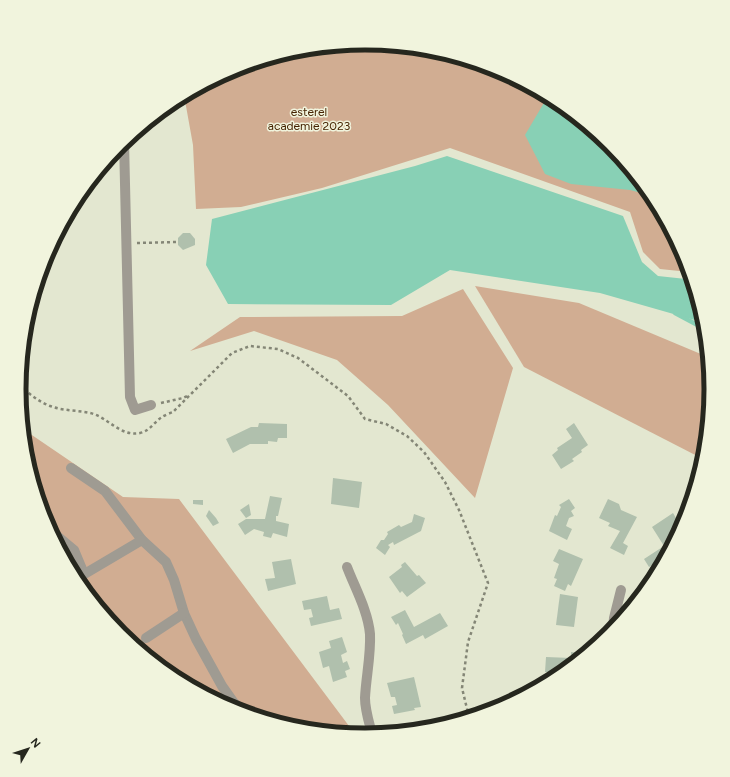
<svg xmlns="http://www.w3.org/2000/svg" width="730" height="777" font-family="Figtree,sans-serif">
<style>
.green{fill:#d1ad92}
.water{fill:#88d0b5}
.lines{fill:none;stroke-linecap:round;stroke-linejoin:round}
.stream{stroke:#88d0b5;stroke-width:4.5}
.building{fill:#b0c0ad}
.path{stroke:#848676;stroke-width:2.5;stroke-dasharray:3 3;stroke-linecap:butt}
.minor{stroke:#9f9b92;stroke-width:10}
.labels{text-anchor:middle;stroke-width:3;stroke-linejoin:round;paint-order:stroke}
.park-label{font-size:12px;fill:#462403;stroke:#f1f4dd}
.rim{fill:none;stroke:#26271e;stroke-width:5}
</style>
<rect width="100%" height="100%" fill="#e3e7d0"/>
<!-- green -->
<g class="green">
<path d="M365,43l68,6 65,20 59,32 53,43 43,52 32,60 4,16 -29,-3 -17,-17 -13,-40 -180,-64 -128,40 -81,19 -45,2 -3,-64 -9,-50 49,-26 65,-20z"/>
<path d="M475,286l104,17 129,54 3,32 -8,70 -179,-92z"/>
<path d="M463,289l50,79 -38,130 -87,-93 -51,-45 -83,-29 -64,20 50,-34 162,-1z"/>
<path d="M23,429l100,68 56,2 176,235 -58,-6 -65,-20 -59,-32 -53,-43 -43,-52 -32,-60 -19,-65z"/>
</g>
<!-- water -->
<g class="water">
<path d="M548,96l9,5 42,34 2,4 12,9 40,48 -23,-6 -59,-6 -26,-10 -20,-39z"/>
<path d="M447,156l176,60 19,46 16,14 28,3 7,3 12,41 -105,-30 -150,-23 -59,35 -163,-1 -22,-39 6,-46 203,-53z"/>
</g>
<g class="lines">
<!-- stream -->
<path class="stream" d="M675,313l30,16"/>
</g>
<!-- building -->
<g class="building">
<path d="M183,233h7l5,6v6l-12,5 -5,-5v-7z"/>
<path d="M259,423l28,1v14h-9l-1,4 -9,-1v3h-18l-17,9 -7,-14 25,-12h7z"/>
<path d="M574,423l14,22 -7,5 1,2 -10,7 2,2 -13,8 -9,-14 6,-5 -1,-2 15,-10 -6,-9z"/>
<path d="M333,478l29,4 -3,26 -28,-4z"/>
<path d="M270,496l12,2 -4,18h-2v5l13,3 -2,13 -14,-4 -2,5 -8,-2 1,-4 -10,-3 -9,6 -7,-11 8,-5h19z"/>
<path d="M569,499l6,9 -4,3 3,5 -5,2 -3,8 6,3 -5,11 -18,-9 6,-16 2,1 4,-9 -2,-2z"/>
<path d="M608,499l11,5 2,6 16,7 -14,26 5,3 -4,9 -14,-7 10,-17 -12,-5 2,-3 -11,-5z"/>
<path d="M193,500h10v5l-10,-1z"/>
<path d="M249,504l2,11 -5,3 -6,-8z"/>
<path d="M209,510l7,8 3,5 -6,3 -7,-10z"/>
<path d="M673,513l6,10 -5,3 4,7 -12,23 -17,11 -5,-8 20,-13 -12,-19z"/>
<path d="M414,514l11,4 -4,13 -27,14 -1,-3 -5,3 2,2 -5,8 -9,-7 5,-8h3l4,-6 -1,-2 12,-7 2,2 11,-5z"/>
<path d="M559,549l24,10 -12,27 -3,-2 -3,7 -11,-5 3,-7 -3,-1 5,-14 -6,-3z"/>
<path d="M291,559l5,25 -28,7 -3,-12 10,-1 -3,-16z"/>
<path d="M405,562l12,14 2,-1 7,8 -19,14 -5,-6 -2,2 -11,-16 13,-10 -1,-2z"/>
<path d="M560,594l18,3 -4,30 -18,-2z"/>
<path d="M327,596l3,14 9,-2 3,11 -31,7 -2,-8 4,-1 -2,-8 -7,1 -2,-9z"/>
<path d="M405,610l9,17 26,-14 8,13 -23,13 -2,-4 -17,9 -4,-9 1,-1 -5,-11 -2,2 -5,-8z"/>
<path d="M342,637l5,15 -6,3 2,8 4,-2 3,8 -5,2 2,6 -14,5 -4,-16 -6,2 -4,-16 12,-4 -2,-7z"/>
<path d="M571,652l9,1v5l-23,18 -4,2v-6h-8l1,-15 25,1z"/>
<path d="M414,677l7,30 -7,1 1,2 -21,4 -2,-8 5,-1 -2,-8h-4l-4,-14z"/>
<path d="M414,725l3,4 -13,2z"/>
</g>
<g class="lines">
<!-- path -->
<g class="path">
<path d="M137,243l41,-1"/>
<path d="M19,386c10,7 20,16 31,20 13,5 27,4 40,7 18,4 30,24 50,20 10,-2 14,-11 22,-16 3,-2 8,-4 11,-5l59,-59 18,-7 28,3 20,9 50,38 17,23 21,5 21,12 17,16 21,30 14,28 29,73 -20,59 -6,46 7,29"/>
<path d="M161,403l22,-5 6,-3"/>
</g>
<!-- minor -->
<g class="minor">
<path d="M124,141l6,256 5,13 16,-5"/>
<path d="M71,468l34,23 37,49 24,22 8,18 10,33 12,26 26,47 12,17 9,8"/>
<path d="M50,530l24,20 10,24"/>
<path d="M347,567c8,21 21,44 23,67 1,21 -4,43 -5,64 0,12 4,24 7,36"/>
<path d="M76,579l66,-39"/>
<path d="M613,629l1,-11 7,-28"/>
<path d="M146,638l38,-25"/>
</g>
</g>
<g class="labels">
<!-- park labels -->
<g class="park-label">
<text x="309" y="116">esterel<tspan x="309" dy="14">academie 2023</tspan></text>
</g>
</g>
<!-- crop -->
<path d="M0 0H730V777H0ZM26 389a339 339 0 1 1 678 0a339 339 0 1 1-678 0Z" fill="#f1f4dd" fill-rule="evenodd"/>
<path class="rim" d="M26 389a339 339 0 1 1 678 0a339 339 0 1 1-678 0Z"/>
<!-- north arrow -->
<g transform="translate(28 749) rotate(51)" stroke="#f1f4dd" stroke-width="3" paint-order="stroke">
<path d="M0-3L7 15L0 10L-7 15Z" fill="#26271e"/>
<text y="-6" font-size="11" font-weight="bold" text-anchor="middle" fill="#26271e">N</text>
</g>
</svg>
